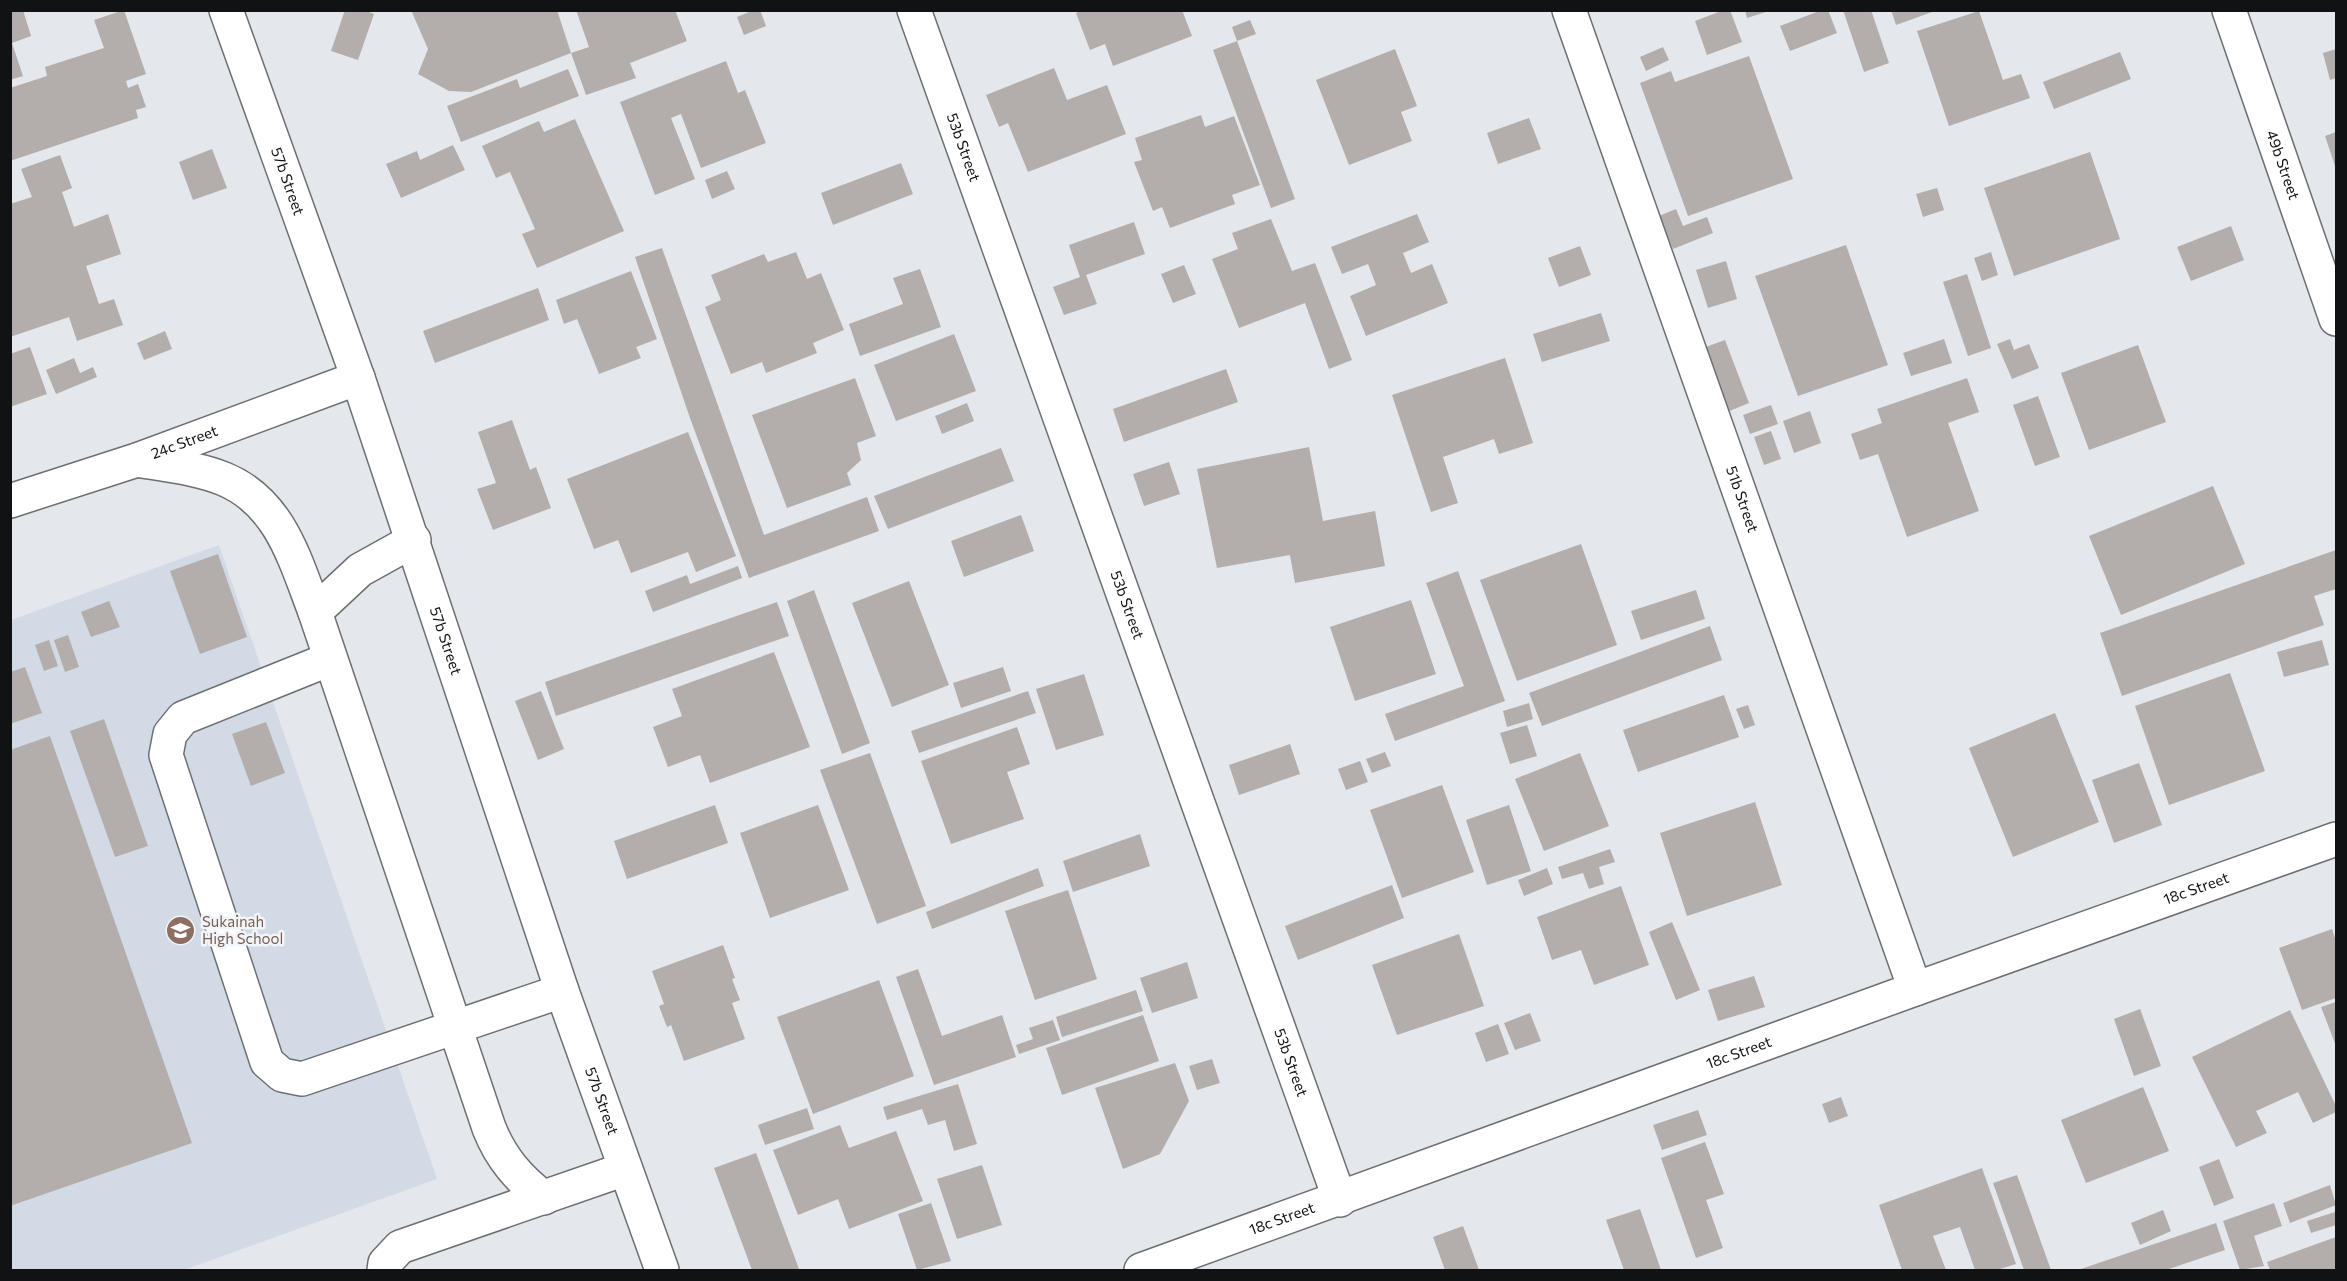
<svg xmlns="http://www.w3.org/2000/svg" width="2347" height="1281" font-family="Commissioner,sans-serif">
<style>
.built{fill:#d2dbe5}
.building{fill:#b3aeab}
.lines{fill:none;stroke-linecap:round;stroke-linejoin:round}
.minor-casing{stroke:#6c7073;stroke-width:36}
.minor{stroke:#fff;stroke-width:33}
.labels{text-anchor:middle;stroke-width:5;stroke-linejoin:round;paint-order:stroke}
.street-label{font-size:15px;fill:#111213;stroke:#f1f5f9}
.education-label{font-size:15px;fill:#785e54;stroke:#f1f5f9;text-anchor:start}
</style>
<rect width="100%" height="100%" fill="#e4e7ec"/>
<!-- built -->
<path class="built" d="M219,545l218,634 -253,91h-173v-650z"/>
<!-- building -->
<g class="building">
<path d="M10,10h13l8,26 -19,7 11,33 -13,4z"/>
<path d="M124,10l22,64 -20,7 2,7 10,-4 8,23 -10,3 2,8 -128,43v-73l37,-12 -2,-9 59,-19 -10,-28z"/>
<path d="M345,10h19l10,4 -16,46 -27,-9z"/>
<path d="M411,10h146l14,43 18,-6 -13,-37h99l12,31 -57,22 6,15 -50,17 -15,-42 -100,39 -22,-1 -31,-17 10,-25z"/>
<path d="M754,10h6l6,16 -22,9 -7,-18z"/>
<path d="M1082,10h100l10,26 -79,30 -8,-22 -15,6 -14,-37z"/>
<path d="M1724,10h6l12,32 -35,13 -12,-34z"/>
<path d="M1745,10h24v1l-22,7z"/>
<path d="M1822,10h6l9,23 -47,18 -10,-25z"/>
<path d="M1843,10h28l18,53 -25,9z"/>
<path d="M1891,10h44v1l-39,14z"/>
<path d="M1979,11l24,69 18,-6 9,24 -81,28 -32,-95z"/>
<path d="M1250,20l6,14 -19,7 58,158 -24,9 -58,-158 24,-9 -5,-14z"/>
<path d="M1663,47l6,13 -23,11 -6,-14z"/>
<path d="M1395,49l22,57 -16,6 11,29 -63,24 -33,-85z"/>
<path d="M2336,49v29l-6,2 -7,-27z"/>
<path d="M2120,52l11,27 -77,30 -11,-27z"/>
<path d="M1749,56l44,123 -105,37 -48,-133 31,-12 4,11z"/>
<path d="M726,61l12,32 7,-3 21,53 -65,25 -20,-54 -10,4 24,61 -40,16 -35,-93z"/>
<path d="M1054,68l13,32 40,-15 19,49 -98,38 -20,-49 -9,4 -13,-32z"/>
<path d="M568,69l11,27 -118,46 -14,-36 70,-27 3,9z"/>
<path d="M1201,115l4,12 29,-11 26,69 -28,10 3,9 -65,24 -8,-21 -9,4 -19,-49 8,-2 -7,-22z"/>
<path d="M1529,118l12,31 -43,15 -11,-31z"/>
<path d="M575,119l49,112 -87,37 -15,-34 13,-5 -25,-57 -14,6 -14,-32 57,-25 5,11z"/>
<path d="M2336,132v37l-11,-33z"/>
<path d="M453,145l12,25 -64,28 -15,-34 31,-13 3,9z"/>
<path d="M212,149l15,39 -34,12 -14,-38z"/>
<path d="M2090,152l30,87 -106,37 -30,-88z"/>
<path d="M60,155l12,33 -10,4 12,35 34,-13 13,40 -35,12 13,38 15,-5 9,26 -46,16 -8,-24 -59,20v-133l22,-7 -11,-28z"/>
<path d="M901,163l12,31 -80,31 -12,-32z"/>
<path d="M727,171l8,18 -23,10 -7,-19z"/>
<path d="M1937,188l7,22 -21,7 -7,-23z"/>
<path d="M1676,209l7,17 24,-9 6,16 -40,16 -14,-33z"/>
<path d="M1417,214l12,28 -26,11 8,20 21,-9 16,39 -82,33 -16,-40 26,-11 -8,-21 -26,10 -11,-27z"/>
<path d="M1271,219l21,52 23,-8 37,97 -23,9 -24,-66 -66,25 -27,-69 26,-10 -6,-16z"/>
<path d="M1134,222l11,32 -59,21 11,29 -33,11 -11,-28 27,-10 -11,-32z"/>
<path d="M2231,226l13,34 -53,21 -14,-34z"/>
<path d="M1846,245l42,120 -90,31 -43,-120z"/>
<path d="M1580,246l11,29 -32,12 -11,-29z"/>
<path d="M662,248l102,287 103,-38 12,34 -130,47 -59,-160 -55,-161z"/>
<path d="M796,252l11,27 14,-6 23,57 -31,13 4,10 -51,20 -4,-11 -31,12 -26,-67 16,-7 -10,-25 53,-21 4,8z"/>
<path d="M1991,252l7,23 -16,6 -8,-23z"/>
<path d="M1726,261l11,38 -29,9 -12,-38z"/>
<path d="M1184,265l12,29 -23,9 -12,-29z"/>
<path d="M920,269l21,58 -81,29 -11,-32 54,-20 -10,-26z"/>
<path d="M631,271l26,68 -21,8 5,11 -42,16 -22,-55 -13,5 -8,-24z"/>
<path d="M1967,274l24,74 -23,8 -25,-74z"/>
<path d="M538,288l11,32 -114,43 -12,-32z"/>
<path d="M1601,313l9,28 -68,21 -9,-28z"/>
<path d="M165,331l7,18 -28,11 -7,-17z"/>
<path d="M954,334l22,57 -80,30 -22,-56z"/>
<path d="M1944,339l8,24 -41,13 -8,-23z"/>
<path d="M2010,339l4,11 15,-6 10,24 -27,11 -15,-35z"/>
<path d="M1725,340l24,63 -22,9 -24,-64z"/>
<path d="M2138,345l28,77 -77,28 -28,-77z"/>
<path d="M30,347l17,47 -37,13v-53z"/>
<path d="M74,358l6,15 13,-6 4,10 -41,17 -10,-24z"/>
<path d="M1505,358l28,85 -34,11 -5,-15 -51,18 15,46 -27,9 -39,-117z"/>
<path d="M1226,369l12,33 -114,40 -11,-33z"/>
<path d="M855,378l21,58 -19,7 4,17 -14,13 4,12 -64,23 -35,-93z"/>
<path d="M1967,378l12,34 -31,11 31,88 -72,26 -29,-83 -18,6 -9,-26 31,-11 -5,-14z"/>
<path d="M2038,396l22,61 -25,9 -22,-61z"/>
<path d="M967,403l7,18 -32,13 -7,-18z"/>
<path d="M1771,405l7,19 -28,10 -7,-19z"/>
<path d="M1810,411l11,32 -27,10 -11,-32z"/>
<path d="M512,420l18,50 6,-3 15,41 -58,22 -16,-41 19,-6 -18,-51z"/>
<path d="M1771,431l10,28 -17,6 -10,-28z"/>
<path d="M688,432l48,124 -40,16 -8,-20 -57,21 -13,-33 -24,9 -27,-70z"/>
<path d="M1309,447l14,74 52,-10 10,55 -90,17 -5,-28 -73,13 -20,-99z"/>
<path d="M1001,448l13,33 -126,48 -14,-33z"/>
<path d="M1169,462l11,32 -36,12 -11,-32z"/>
<path d="M2213,486l32,78 -124,51 -32,-79z"/>
<path d="M1021,515l13,36 -70,26 -13,-36z"/>
<path d="M1581,544l36,101 -100,36 -37,-101z"/>
<path d="M2336,550v39l-22,7 10,29 -202,71 -22,-63z"/>
<path d="M218,554l29,83 -47,17 -30,-83z"/>
<path d="M738,566l4,12 -89,34 -8,-21 42,-16 3,9z"/>
<path d="M1458,571l47,130 -110,40 -10,-27 79,-28 -38,-103z"/>
<path d="M909,581l40,104 -57,22 -40,-104z"/>
<path d="M814,590l56,153 -28,11 -55,-153z"/>
<path d="M1696,590l9,29 -64,21 -10,-29z"/>
<path d="M1411,600l25,74 -81,27 -25,-74z"/>
<path d="M109,601l11,26 -29,10 -10,-25z"/>
<path d="M777,602l12,34 -233,80 -11,-34z"/>
<path d="M1710,626l12,34 -180,66 -13,-33z"/>
<path d="M68,635l11,32 -14,5 -11,-32z"/>
<path d="M49,640l9,26 -14,5 -9,-26z"/>
<path d="M2322,640l7,25 -45,12 -7,-25z"/>
<path d="M774,652l36,95 -100,36 -10,-28 -32,12 -15,-40 29,-11 -10,-27z"/>
<path d="M25,667l17,46 -32,11v-52z"/>
<path d="M1003,667l8,24 -50,17 -8,-25z"/>
<path d="M2230,673l35,98 -96,34 -34,-99z"/>
<path d="M1084,674l20,61 -48,15 -20,-61z"/>
<path d="M541,691l23,58 -26,11 -23,-59z"/>
<path d="M1028,691l8,22 -117,40 -8,-22z"/>
<path d="M1724,695l15,42 -101,35 -15,-42z"/>
<path d="M1529,703l4,16 -26,8 -4,-16z"/>
<path d="M1748,705l7,20 -11,4 -8,-20z"/>
<path d="M2055,713l44,109 -86,35 -44,-109z"/>
<path d="M104,719l44,127 -33,11 -45,-126z"/>
<path d="M266,722l19,51 -34,13 -19,-52z"/>
<path d="M1527,725l10,31 -27,8 -10,-31z"/>
<path d="M1017,727l13,37 -23,8 17,47 -73,25 -30,-83z"/>
<path d="M50,736l142,407 -182,63v-456z"/>
<path d="M1290,744l10,30 -61,21 -10,-30z"/>
<path d="M1385,752l6,14 -19,7 -6,-14z"/>
<path d="M870,753l56,153 -49,18 -57,-154z"/>
<path d="M1580,753l29,73 -65,25 -29,-72z"/>
<path d="M1360,761l8,21 -22,8 -8,-21z"/>
<path d="M2139,763l23,62 -48,18 -22,-63z"/>
<path d="M1442,785l32,87 -72,26 -32,-88z"/>
<path d="M1755,802l27,83 -95,31 -27,-83z"/>
<path d="M715,805l13,38 -101,36 -13,-38z"/>
<path d="M818,805l31,85 -79,28 -30,-85z"/>
<path d="M1509,805l22,66 -44,14 -21,-65z"/>
<path d="M1140,834l10,32 -77,26 -10,-31z"/>
<path d="M1610,849l5,13 -16,5 5,17 -15,5 -6,-16 -21,6 -4,-12z"/>
<path d="M1038,868l6,18 -112,43 -6,-17z"/>
<path d="M1547,868l6,16 -29,12 -6,-16z"/>
<path d="M1392,885l12,33 -106,42 -13,-34z"/>
<path d="M1621,886l28,79 -55,20 -13,-35 -29,10 -15,-43z"/>
<path d="M1068,890l29,89 -62,21 -30,-89z"/>
<path d="M1672,922l28,68 -24,10 -27,-68z"/>
<path d="M2332,929l4,12v57l-34,12 -23,-62z"/>
<path d="M1459,934l25,72 -87,29 -25,-70z"/>
<path d="M723,945l12,33 -3,1 8,21 -8,3 13,36 -61,22 -13,-36 -4,2 -8,-21 5,-2 -12,-33z"/>
<path d="M1187,962l11,36 -46,15 -12,-35z"/>
<path d="M918,969l24,67 60,-21 14,42 -82,28 -38,-108z"/>
<path d="M1754,976l11,31 -47,14 -10,-31z"/>
<path d="M879,980l35,96 -101,38 -36,-97z"/>
<path d="M1136,990l7,21 -81,26 -6,-20z"/>
<path d="M2336,1002v44l-15,-39z"/>
<path d="M2140,1009l21,57 -27,10 -20,-57z"/>
<path d="M2290,1010l46,96v6l-23,11 -15,-31 -42,19 11,22 -31,14 -44,-90z"/>
<path d="M1530,1013l11,28 -26,9 -11,-27z"/>
<path d="M1143,1015l16,46 -97,34 -16,-47z"/>
<path d="M1053,1020l7,20 -41,14 -3,-9 17,-6 -4,-11z"/>
<path d="M1498,1024l11,30 -23,8 -11,-29z"/>
<path d="M1212,1059l8,24 -23,7 -8,-24z"/>
<path d="M1175,1063l14,38 -29,53 -37,15 -28,-81z"/>
<path d="M958,1084l19,60 -23,7 -9,-31 -17,5 -6,-16 -35,11 -4,-13z"/>
<path d="M2143,1087l26,64 -83,32 -25,-63z"/>
<path d="M1841,1097l7,19 -19,7 -7,-19z"/>
<path d="M807,1108l7,21 -49,16 -7,-20z"/>
<path d="M1698,1110l9,25 -45,15 -9,-25z"/>
<path d="M840,1125l9,23 47,-17 27,70 -74,28 -11,-30 -40,16 -25,-65z"/>
<path d="M1705,1142l19,52 -18,6 17,48 -27,10 -35,-100z"/>
<path d="M756,1153l43,116 -3,1h-44l-38,-102z"/>
<path d="M2219,1159l15,39 -20,8 -15,-39z"/>
<path d="M982,1165l20,60 -45,14 -20,-60z"/>
<path d="M1982,1168l34,96 -19,6h-22l-15,-43 -27,9 13,34h-44l-23,-65z"/>
<path d="M2017,1175l34,95h-27l-31,-87z"/>
<path d="M2330,1185l6,20 -46,18 -7,-20z"/>
<path d="M931,1203l20,58 -34,9 -19,-56z"/>
<path d="M2274,1203l8,23 -28,10 10,30 -24,4 -17,-49z"/>
<path d="M1640,1209l21,61h-37l-18,-50z"/>
<path d="M2163,1210l8,21 -31,14 -9,-22z"/>
<path d="M2335,1212l1,13 -25,8 -4,-12z"/>
<path d="M2216,1223l9,27 -59,20h-88z"/>
<path d="M1463,1226l16,44h-34l-12,-33z"/>
<path d="M2336,1237v33h-66l-3,-8z"/>
</g>
<g class="lines">
<defs>
<g id="minor">
<path id="s1" d="M226,10l132,368 204,613 100,279"/>
<path id="s2" d="M914,10l426,1190"/>
<path id="s3" d="M1569,10l346,979"/>
<path id="s4" d="M2229,10l107,309"/>
<path d="M137,460c28,5 61,8 87,19 56,23 71,81 91,133l174,516c12,30 29,50 55,70"/>
<path id="s5" d="M10,501l127,-41 221,-82"/>
<path d="M315,612l45,-42 54,-30"/>
<path d="M330,659l-147,59 -13,16 -4,21 101,307 15,13 20,4 260,-88"/>
<path d="M384,1270l1,-7 15,-16 225,-78"/>
<path id="s6" d="M1141,1270l774,-281 421,-150"/>
</g>
</defs>
<!-- minor casing -->
<use href="#minor" class="minor-casing"/>
<!-- minor -->
<use href="#minor" class="minor"/>
</g>
<!-- icons -->
<defs>
<symbol id="school-disc" viewBox="-11 -11 22 22"><circle r="9.5" fill="#8d6e63" stroke="#f1f5f9"/><path d="M0-5L7-2L0 1L-7-2ZM-4 1L0 2.5L4 1V4Q0 6-4 4Z" fill="#fff"/></symbol>
</defs>
<g fill-rule="evenodd">
<use href="#school-disc" x="164" y="914" width="33" height="33"/>
</g>
<g class="labels">
<!-- street labels -->
<g class="street-label">
<text dy="5" stroke="none"><textPath href="#s2" startOffset="146">53b Street</textPath></text>
<text dy="5" stroke="none"><textPath href="#s4" startOffset="164">49b Street</textPath></text>
<text dy="5" stroke="none"><textPath href="#s1" startOffset="182">57b Street</textPath></text>
<text dy="5" stroke="none"><textPath href="#s5" startOffset="184">24c Street</textPath></text>
<text dy="5" stroke="none"><textPath href="#s3" startOffset="519">51b Street</textPath></text>
<text dy="5" stroke="none"><textPath href="#s2" startOffset="632">53b Street</textPath></text>
<text dy="5" stroke="none"><textPath href="#s1" startOffset="668">57b Street</textPath></text>
<text dy="5" stroke="none"><textPath href="#s6" startOffset="1122">18c Street</textPath></text>
<text dy="5" stroke="none"><textPath href="#s6" startOffset="636">18c Street</textPath></text>
<text dy="5" stroke="none"><textPath href="#s2" startOffset="1118">53b Street</textPath></text>
<text dy="5" stroke="none"><textPath href="#s1" startOffset="1154">57b Street</textPath></text>
<text dy="5" stroke="none"><textPath href="#s6" startOffset="150">18c Street</textPath></text>
</g>
<!-- education labels -->
<g class="education-label">
<text x="202" y="927">Sukainah<tspan x="202" dy="17">High School</tspan></text>
</g>
</g>
<!-- border -->
<rect width="2347" height="1281" fill="none" stroke="#111213" stroke-width="24"/>
</svg>
